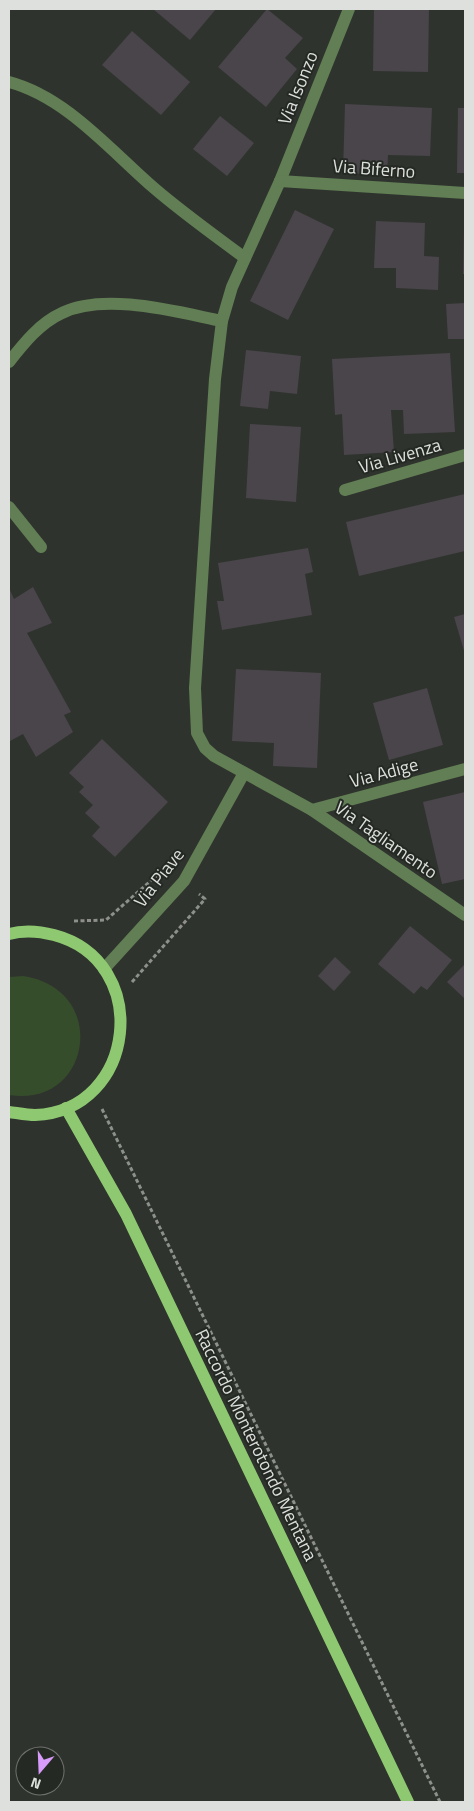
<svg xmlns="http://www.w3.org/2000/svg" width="474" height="1811" font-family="'Titillium Web',sans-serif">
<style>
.green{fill:#364d2b}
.building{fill:#49454b}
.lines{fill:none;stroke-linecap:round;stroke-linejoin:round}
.path{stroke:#8d908b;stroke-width:3;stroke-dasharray:4 2.5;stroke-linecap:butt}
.minor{stroke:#617e54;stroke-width:12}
.major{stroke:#8ec971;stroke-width:12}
.labels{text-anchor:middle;stroke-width:4;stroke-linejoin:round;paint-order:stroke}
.street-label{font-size:18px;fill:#dde0dc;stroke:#252924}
</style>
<rect width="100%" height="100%" fill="#2f332d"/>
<!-- green -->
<path class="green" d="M23,976c87,13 69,132 -14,119v-118z"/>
<!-- building -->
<g class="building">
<path d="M153,9h63l-26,31z"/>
<path d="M267,9l36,29 -18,20 12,11 -31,38 -48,-40z"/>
<path d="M374,9h55l-1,63 -55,-1z"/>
<path d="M132,31l58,51 -29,33 -59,-50z"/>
<path d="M345,104l87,4 -2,48 -42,-1 -1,20 -44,-2z"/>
<path d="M458,108h7v65h-8z"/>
<path d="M220,116l34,27 -27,33 -34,-27z"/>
<path d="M295,210l39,19 -46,91 -38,-19z"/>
<path d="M376,221l49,2 -1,33 15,1 -1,33 -42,-2v-20h-22z"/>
<path d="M464,231h1v43h-2z"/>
<path d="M465,303v36h-17l-2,-35z"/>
<path d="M246,350l55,6 -4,38 -27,-3 -2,18 -28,-3z"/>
<path d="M450,353l5,79 -51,2 -1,-24h-12l3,42 -50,3 -2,-41 -7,1 -3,-56z"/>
<path d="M250,424l51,3 -5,75 -50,-4z"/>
<path d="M465,494v57l-106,25 -13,-54z"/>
<path d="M308,548l5,24 -8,2 7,41 -90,15 -5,-29h7l-6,-38z"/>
<path d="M33,587l19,36 -25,10 44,79 -7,3 9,17 -37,25 -13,-23 -13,7 -1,-2v-151l5,11z"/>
<path d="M465,614v40l-11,-37z"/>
<path d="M236,669l85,4 -4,95 -44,-2 1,-23 -42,-2z"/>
<path d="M427,688l16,57 -54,15 -16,-57z"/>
<path d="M102,739l66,63 -53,55 -23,-21 8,-9 -15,-14 8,-8 -14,-13 5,-5 -15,-14z"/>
<path d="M465,792v87l-23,5 -19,-82z"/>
<path d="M410,926l42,34 -25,30 -6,-4 -7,8 -36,-30z"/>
<path d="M335,957l16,15 -17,19 -16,-15z"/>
<path d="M465,964v35l-18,-17z"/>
</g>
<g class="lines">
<!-- path -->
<g class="path">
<path d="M74,921l32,-1 56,-49"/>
<path d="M132,982l73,-83 -6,-5"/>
<path d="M102,1109l338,693"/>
</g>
<!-- minor -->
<g class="minor">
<path d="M349,9l-69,172 -48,106 -10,34 -7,58 -20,309 2,45 8,15 9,8 98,54 153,105"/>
<path d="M9,82c57,15 101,68 145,106 29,25 60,47 91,70"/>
<path d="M280,181l185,12"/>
<path d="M9,362c15,-19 31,-39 53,-49 43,-21 115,-1 160,8"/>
<path d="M345,490l120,-35"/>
<path d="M9,507l32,40"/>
<path d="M312,810l153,-41"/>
<path d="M104,969l80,-88 60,-108"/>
</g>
<!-- major -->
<g class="major">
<path d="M9,934c14,-4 30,-3 45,1 99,26 83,176 -19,180 -8,0 -18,-2 -26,-3"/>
<path d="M66,1108l60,106 282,588"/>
</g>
</g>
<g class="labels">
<!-- street labels -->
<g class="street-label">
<text transform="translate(298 88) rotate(-68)" y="6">Via Isonzo</text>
<text transform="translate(374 169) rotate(4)" y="6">Via Biferno</text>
<text transform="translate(400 456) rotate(-16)" y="6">Via Livenza</text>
<text transform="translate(384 773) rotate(-15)" y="6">Via Adige</text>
<text transform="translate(386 840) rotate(35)" y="6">Via Tagliamento</text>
<text transform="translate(159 878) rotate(-52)" y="6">Via Piave</text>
<text transform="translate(256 1445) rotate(64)" y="6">Raccordo Monterotondo Mentana</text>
</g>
</g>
<!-- border -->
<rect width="474" height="1811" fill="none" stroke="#dde0dc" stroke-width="20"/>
<!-- north arrow -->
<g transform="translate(40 1771) rotate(199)"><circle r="24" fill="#252924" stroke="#6f726e"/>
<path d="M0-4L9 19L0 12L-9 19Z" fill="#d79bf9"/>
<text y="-8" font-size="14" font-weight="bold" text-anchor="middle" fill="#dde0dc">N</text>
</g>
</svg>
